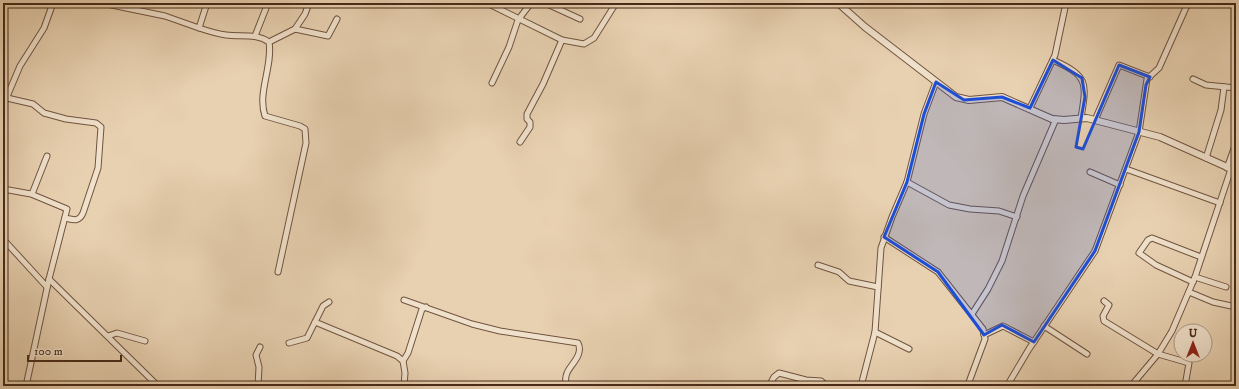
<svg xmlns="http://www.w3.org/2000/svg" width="1239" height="389" font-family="'IM FELL DW Pica',serif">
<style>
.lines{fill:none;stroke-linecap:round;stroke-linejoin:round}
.minor-casing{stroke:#70543f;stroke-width:7}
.tertiary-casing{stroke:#70543f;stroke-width:8}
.minor{stroke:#f0e1cc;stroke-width:5}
.tertiary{stroke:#f0e1cc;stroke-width:6}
.marked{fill:#1d4ed8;fill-opacity:0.2;stroke:#1d4ed8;stroke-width:3;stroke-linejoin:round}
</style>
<rect width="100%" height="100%" fill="#e8d1b1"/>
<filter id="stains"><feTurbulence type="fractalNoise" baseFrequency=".005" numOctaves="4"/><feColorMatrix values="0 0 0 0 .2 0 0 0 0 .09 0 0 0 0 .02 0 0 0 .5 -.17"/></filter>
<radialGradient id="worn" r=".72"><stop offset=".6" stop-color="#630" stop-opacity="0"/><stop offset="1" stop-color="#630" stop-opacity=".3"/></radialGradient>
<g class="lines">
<defs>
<g id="minor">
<path d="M102,3l63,13 34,12 8,-25"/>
<path d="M487,3l75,37 22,4 10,-6 22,-35"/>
<path d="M545,3l35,16"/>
<path d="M199,28c9,3 18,6 27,7 15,2 30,-2 43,7 4,24 -12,51 -4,74l35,10 5,3 1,14 -28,129"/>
<path d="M295,29l10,-15 4,-11"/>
<path d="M255,36l13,-33"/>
<path d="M269,42l26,-13 33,7 9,-17"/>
<path d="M1053,60c35,16 34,22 28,58"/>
<path d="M1193,79l13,6 30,3"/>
<path d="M492,83l17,-36 9,-27 13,-17"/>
<path d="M7,98l26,6 11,9 22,6 30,4 5,4 -3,41 -15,45c-4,9 -9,7 -18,5"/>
<path d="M3,106l17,-40 24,-38 9,-25"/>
<path d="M1030,108l25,-53 11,-52"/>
<path d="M1095,120l24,-55 31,12"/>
<path d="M520,142l10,-15v-5l-3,-3v-5l16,-30 19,-44"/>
<path d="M1206,158l15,-48 3,-23"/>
<path d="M1227,168l9,-25"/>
<path d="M1126,169l94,34"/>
<path d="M1090,172l30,13"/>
<path d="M907,182l42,23 21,4 29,2 18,6"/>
<path d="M3,189l28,5 36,15 -18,70 -23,107"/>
<path d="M32,194l15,-38"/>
<path d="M884,237l54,35 45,57 2,10 -16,43 1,4"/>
<path d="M3,239l44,48"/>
<path d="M818,265l21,7 10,9 29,6"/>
<path d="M1195,277l31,10"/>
<path d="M49,279l109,107"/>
<path d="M1193,282l-37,-17 -17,-12 9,-13 4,-2 49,19"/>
<path d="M1189,292l24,10 23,5"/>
<path d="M404,300l68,24 28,7 78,12c6,12 -8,22 -11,30 -2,4 -1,9 -2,13"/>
<path d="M1104,301l5,4 -6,11 1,5 54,33 31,9 -4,23"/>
<path d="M972,314l16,-25 14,-28 21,-65 33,-77"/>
<path d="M315,322l82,34 6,5 2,12 -1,13"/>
<path d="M1044,326l43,28"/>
<path d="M875,332l34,17"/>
<path d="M984,335l19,-9 31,16"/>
<path d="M108,336l9,-3 28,8"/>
<path d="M289,343l18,-5 16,-32 6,-4"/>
<path d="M403,361l5,-8 14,-44 4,-2"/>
<path d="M258,386l1,-19 -3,-12 4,-8"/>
<path d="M769,386l5,-9 5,-4 27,7 15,1 6,5"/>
<path d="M861,386l14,-54 6,-84 11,-31 15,-35 17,-68 12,-32"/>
<path d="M1007,386l22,-37 66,-98 44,-119 8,-53 12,-11 29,-65"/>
<path d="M1131,386l27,-32 14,-23 23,-54 36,-108"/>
</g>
<path id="tertiary" d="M838,3l27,24 91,70 13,3 33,-3 50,22 12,1 23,-2 73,19 76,34"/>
</defs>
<!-- minor casing -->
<use href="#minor" class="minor-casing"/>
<!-- tertiary casing -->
<use href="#tertiary" class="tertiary-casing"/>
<!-- minor -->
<use href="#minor" class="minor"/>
<!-- tertiary -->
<use href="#tertiary" class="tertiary"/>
</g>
<!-- marked area -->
<path class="marked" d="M1053,60l29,18 3,19 -9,50 7,2 36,-84 31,12 -4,8 -7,47 -44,119 -61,91 -32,-17 -18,10 -46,-63 -54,-35 23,-55 17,-68 12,-32 28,18 38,-3 28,11z"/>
<!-- margin -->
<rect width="1239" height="389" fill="none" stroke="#e8d1b1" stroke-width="16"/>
<rect x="4" y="4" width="1231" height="381" fill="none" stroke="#482a19" stroke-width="2"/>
<rect x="8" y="8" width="1223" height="373" fill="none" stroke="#482a19"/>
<!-- north arrow -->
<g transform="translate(1193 343)"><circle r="19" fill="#f0e1cc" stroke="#ad9884"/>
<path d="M0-3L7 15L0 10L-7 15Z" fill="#8f2418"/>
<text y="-6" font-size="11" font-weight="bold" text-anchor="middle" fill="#482a19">U</text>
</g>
<!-- scale -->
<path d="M28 355v6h93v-6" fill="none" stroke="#482a19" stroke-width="2"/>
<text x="34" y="355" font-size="12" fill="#482a19" stroke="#f0e1cc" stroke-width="3" paint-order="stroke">100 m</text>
<rect width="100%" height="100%" filter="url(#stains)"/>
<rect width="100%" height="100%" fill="url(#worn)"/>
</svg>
